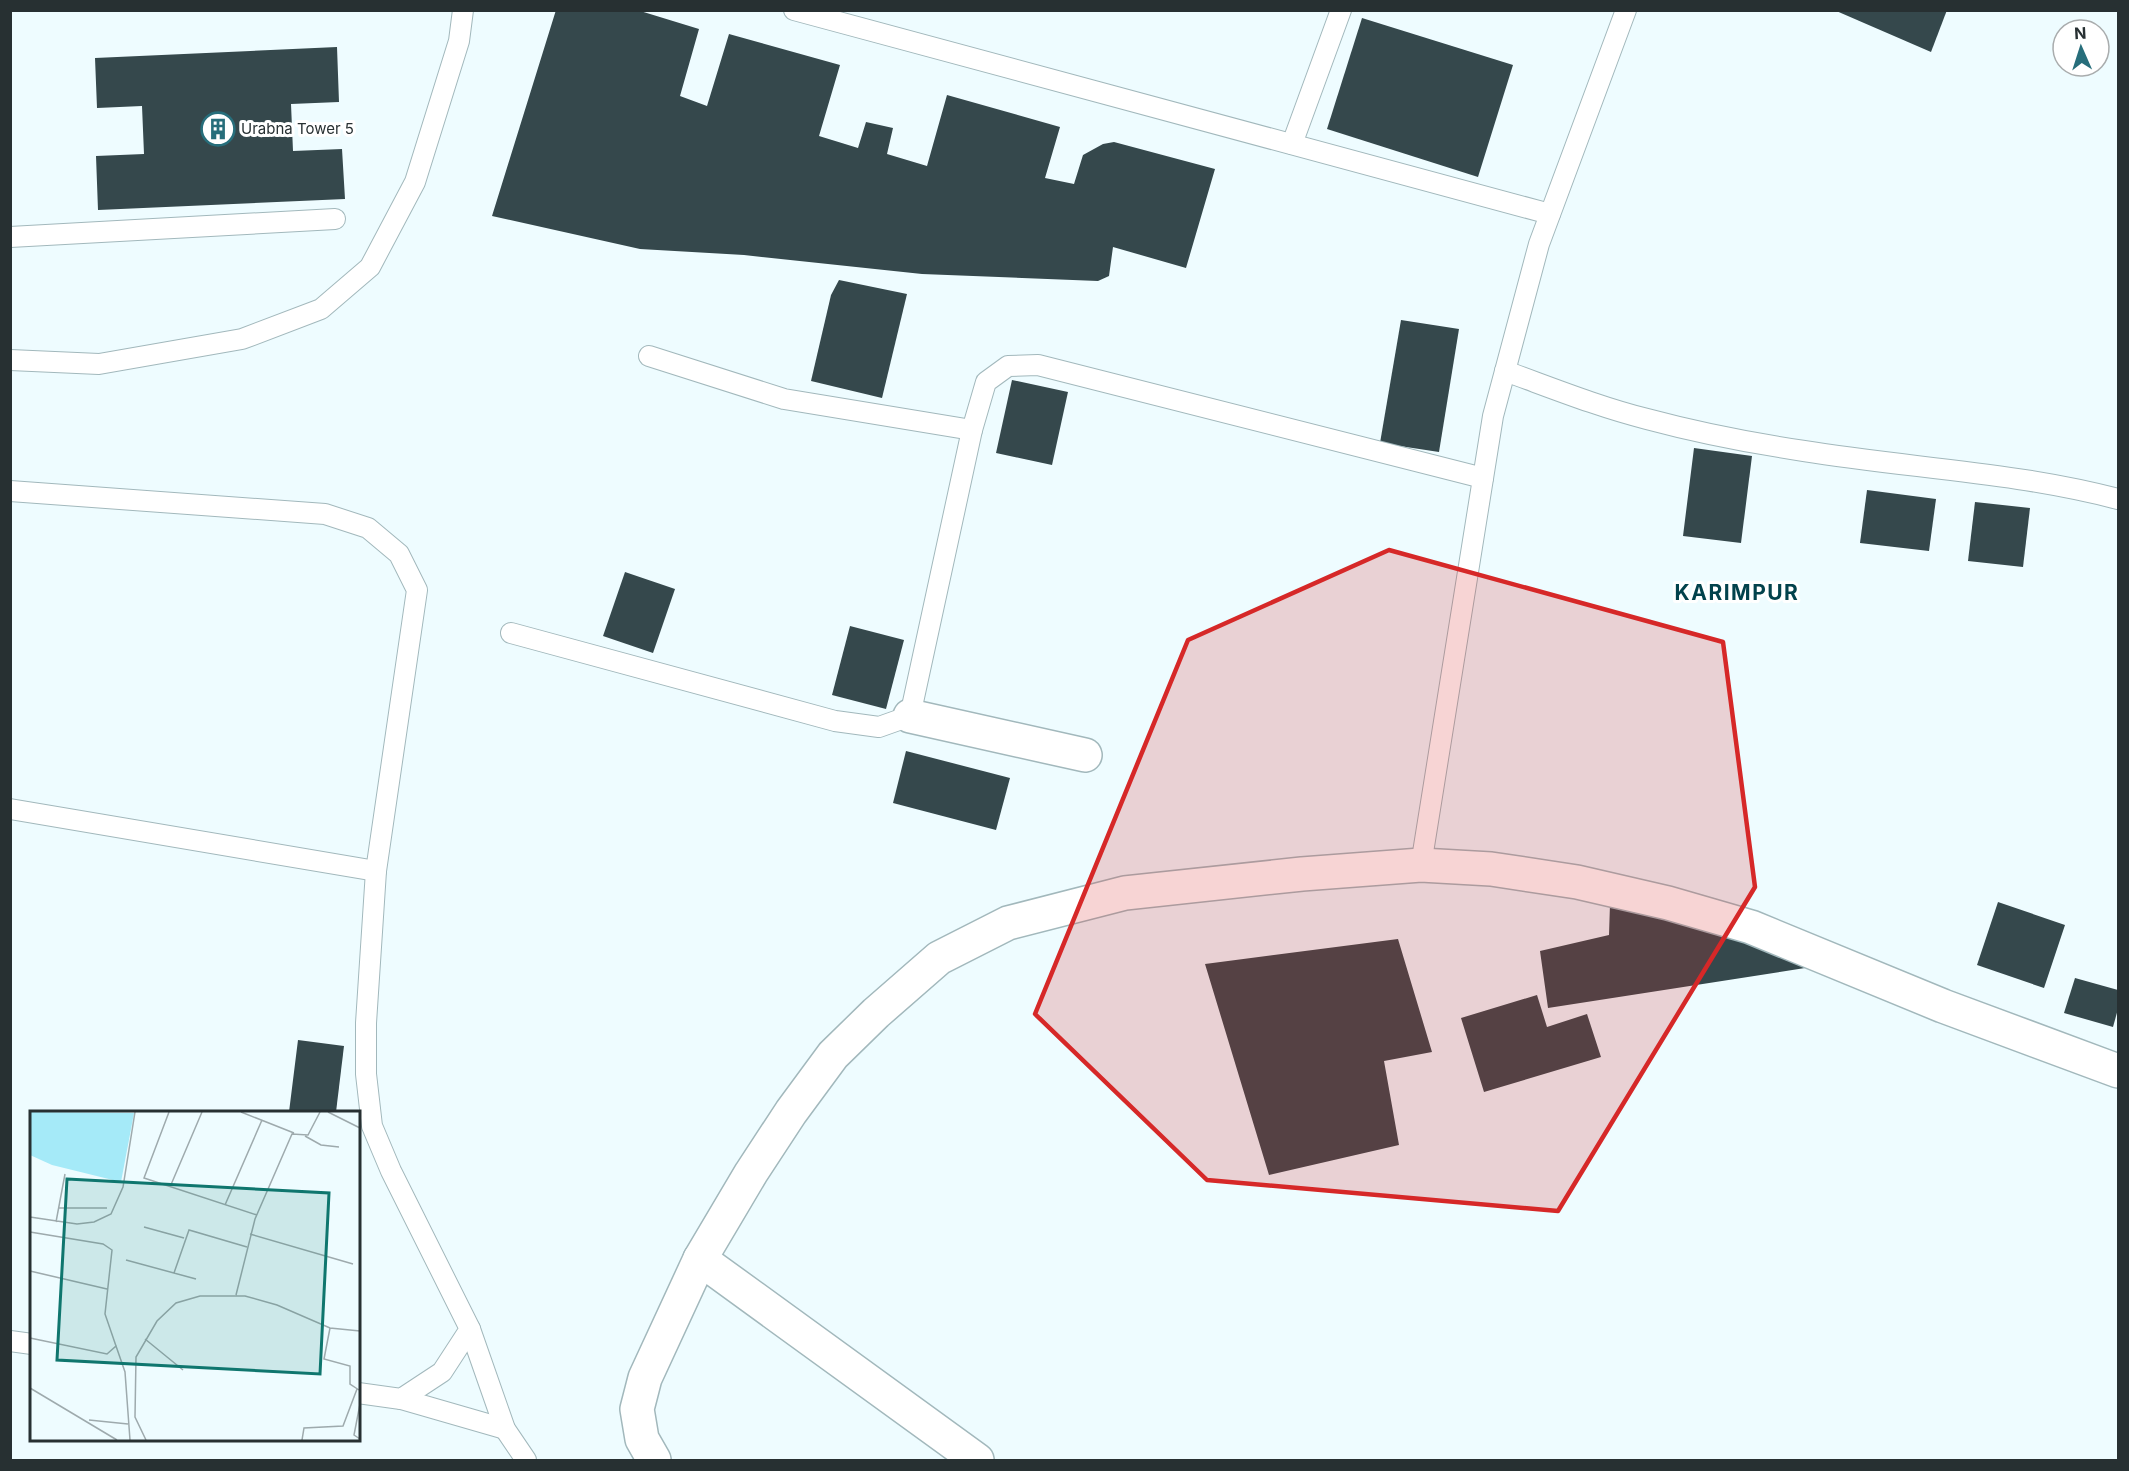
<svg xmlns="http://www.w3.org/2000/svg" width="2129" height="1471" font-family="Inter,sans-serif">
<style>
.building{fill:#35484c}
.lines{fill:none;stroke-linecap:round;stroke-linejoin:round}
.service-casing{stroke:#a2b8bc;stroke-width:22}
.minor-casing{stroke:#a2b8bc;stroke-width:36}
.service{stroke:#fff;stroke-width:20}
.minor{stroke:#fff;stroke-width:33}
.marked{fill:#d62828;fill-opacity:0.2;stroke:#d62828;stroke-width:4.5;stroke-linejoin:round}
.labels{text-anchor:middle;stroke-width:6;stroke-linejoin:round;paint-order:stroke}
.poi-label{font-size:15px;fill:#273032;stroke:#fff;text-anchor:start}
.district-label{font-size:21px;font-weight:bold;letter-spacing:1.5px;fill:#02424c;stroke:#fff}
.inset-road{fill:none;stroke:#9eaaad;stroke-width:1.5}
.view{fill:#0f766e;fill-opacity:0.15;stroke:#0f766e;stroke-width:3}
.inset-edge{fill:none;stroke:#273032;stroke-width:3}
</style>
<rect width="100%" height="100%" fill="#eefcff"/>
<!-- building -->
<g class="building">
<path d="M556,10h81l62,19 -19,67 27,10 22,-72 111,31 -21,71 39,12 8,-26 27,6 -6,26 40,12 20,-71 113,32 -15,51 29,6 9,-29 20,-11 11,-2 101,27 -29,99 -73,-21 -4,29 -11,5 -176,-7 -178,-19 -104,-6 -148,-33z"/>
<path d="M1834,10h113l-16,42z"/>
<path d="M1362,18l151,47 -35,112 -151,-48z"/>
<path d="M337,47l2,55 -48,2 2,47 49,-2 3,50 -247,11 -2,-54 48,-2 -2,-48 -45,2 -2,-50z"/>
<path d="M839,280l68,14 -25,104 -71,-17 20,-86z"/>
<path d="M1401,320l58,9 -20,123 -59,-9z"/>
<path d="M1012,380l56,12 -16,73 -56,-12z"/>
<path d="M1694,448l58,8 -11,87 -58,-7z"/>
<path d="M1867,490l69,9 -7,52 -69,-8z"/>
<path d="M1975,502l55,6 -7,59 -55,-6z"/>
<path d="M625,572l50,17 -22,64 -50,-17z"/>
<path d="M850,626l54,14 -18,69 -54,-14z"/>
<path d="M906,751l104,27 -14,52 -103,-27z"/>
<path d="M1998,902l67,23 -21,63 -67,-23z"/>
<path d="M1610,904l192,49 3,15 -257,40 -8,-57 69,-16z"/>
<path d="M1398,939l34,113 -48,9 15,84 -130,30 -64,-211z"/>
<path d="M2075,978l43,12v19l-5,18 -49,-14z"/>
<path d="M1537,995l10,32 40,-13 14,43 -117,35 -23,-74z"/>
<path d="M298,1040l46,6 -8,66h-47z"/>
</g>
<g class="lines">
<defs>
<g id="service">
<path d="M794,10l756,204"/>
<path d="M1292,144l49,-134"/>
<path d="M10,237l325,-18"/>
<path d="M649,356l135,43 188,31"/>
<path d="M10,360l89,4 143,-25 79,-30 49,-42 45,-85 44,-141 4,-31"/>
<path d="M1505,371c47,17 94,36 142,48 52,14 104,24 157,32 104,17 211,21 314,48"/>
<path d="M10,491l315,23 43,14 31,26 18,36 -41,281 -10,152v51l6,52 19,45 79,158 -28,43 -41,27 -43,-6"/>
<path d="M511,633l324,88 44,6 31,-11 62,-286 14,-48 22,-16 30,-1 445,113"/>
<path d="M10,809l366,62"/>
<path d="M1421,865l72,-449 46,-172 87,-234"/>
<path d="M470,1329l35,100 21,31"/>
<path d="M10,1341l22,3"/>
<path d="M401,1399l104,30"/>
</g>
<g id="minor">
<path d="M910,716l175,39"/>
<path d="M700,1259l277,201"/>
<path d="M654,1460l-12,-21 -5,-30 8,-31 55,-119 51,-86 40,-61 42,-57 43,-42 63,-55 69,-35 117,-30 177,-19 119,-9 70,4 86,13 91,21 83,24 192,79 175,65"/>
</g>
</defs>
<!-- service casing -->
<use href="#service" class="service-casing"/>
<!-- minor casing -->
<use href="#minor" class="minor-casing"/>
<!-- service -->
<use href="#service" class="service"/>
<!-- minor -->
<use href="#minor" class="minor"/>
</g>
<!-- marked area -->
<path class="marked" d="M1389,550l334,92 32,245 -197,324 -351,-31 -172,-166 153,-374z"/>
<!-- icons -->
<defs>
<symbol id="building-ring" viewBox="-11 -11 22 22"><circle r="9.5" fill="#fff" stroke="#276e7b" stroke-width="1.5"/><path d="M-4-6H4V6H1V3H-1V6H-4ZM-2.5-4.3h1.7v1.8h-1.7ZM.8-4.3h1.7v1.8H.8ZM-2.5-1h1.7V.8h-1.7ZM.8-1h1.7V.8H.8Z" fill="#276e7b"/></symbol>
</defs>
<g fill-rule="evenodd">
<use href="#building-ring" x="199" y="110" width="38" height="38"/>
</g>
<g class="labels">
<!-- poi labels -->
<g class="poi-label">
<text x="241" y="134">Urabna Tower 5</text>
</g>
<!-- district labels -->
<g class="district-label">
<text x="1737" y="600">KARIMPUR</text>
</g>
</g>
<!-- overview -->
<g transform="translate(30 1111)">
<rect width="330" height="330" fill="#eefcff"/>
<path d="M0,1l104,1 -13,69 -69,-17 -22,-10z" fill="#a5eaf8"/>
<path class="inset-road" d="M139,1l-25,66 113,37M211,1l53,21M298,1l32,16M275,25l16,9 18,2M140,76l32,-75M195,94l37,-85M29,97h48M0,106l47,7 17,-2 17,-8 12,-27 12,-75M26,111l9,-48M114,116l40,11M0,121l73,12 9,6 -7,64 11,32 -9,8 -77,-16M220,123l103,30M96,149l70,19M0,160l77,18M144,162l15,-43 58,17M206,184l19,-76 37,-85 16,1 12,-23M300,217l-6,31 26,7v18l9,6M115,228l38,31M86,235l9,26 5,68M0,277l87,52M330,293l-6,31 6,4M59,309l39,4M116,329l-11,-23 1,-60 21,-36 19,-18 24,-7h45l32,9 53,23 30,3M272,329l2,-12 39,-2 14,-37"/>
<path class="view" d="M37,68l262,14 -9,181 -263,-14z"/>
<rect width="330" height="330" class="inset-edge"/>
</g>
<!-- border -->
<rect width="2129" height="1471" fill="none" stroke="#273032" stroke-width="24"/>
<!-- north arrow -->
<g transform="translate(2081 48) rotate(357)"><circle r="28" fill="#ffffff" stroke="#a9acad" stroke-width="1.5"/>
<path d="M0-4.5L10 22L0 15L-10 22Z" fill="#276e7b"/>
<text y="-9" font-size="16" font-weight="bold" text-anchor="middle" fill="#273032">N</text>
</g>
</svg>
